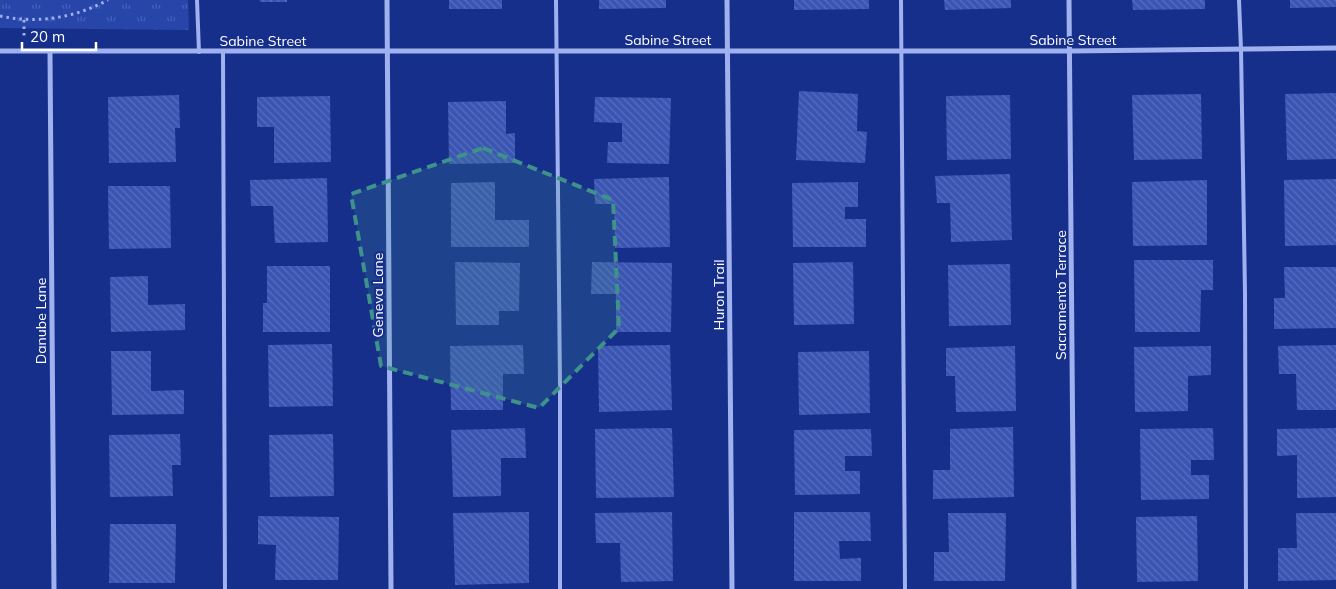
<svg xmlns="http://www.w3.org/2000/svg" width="1336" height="589" font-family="Mulish,sans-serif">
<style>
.park{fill:url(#park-tufts)}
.building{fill:url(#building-back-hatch)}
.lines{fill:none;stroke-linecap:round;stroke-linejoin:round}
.path{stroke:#9fb1ef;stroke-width:3;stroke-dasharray:2.5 4;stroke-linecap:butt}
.service{stroke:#9fb1ef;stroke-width:4}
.minor{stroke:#9fb1ef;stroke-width:5}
.marked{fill:#3f918b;fill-opacity:0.2;stroke:#3f918b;stroke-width:4;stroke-dasharray:10 6;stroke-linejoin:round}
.labels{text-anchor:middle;stroke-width:4;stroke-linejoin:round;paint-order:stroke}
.street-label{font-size:14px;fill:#fff;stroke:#162f8b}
</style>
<defs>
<pattern id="park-tufts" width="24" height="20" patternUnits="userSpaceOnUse" patternTransform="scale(1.25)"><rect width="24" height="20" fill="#2845aa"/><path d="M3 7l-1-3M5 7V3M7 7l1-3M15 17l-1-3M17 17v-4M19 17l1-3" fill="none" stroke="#4861b7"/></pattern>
<pattern id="building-back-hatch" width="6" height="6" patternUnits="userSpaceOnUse" patternTransform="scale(1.25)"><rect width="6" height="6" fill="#3a55b2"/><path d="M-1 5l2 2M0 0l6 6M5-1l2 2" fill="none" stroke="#586ebe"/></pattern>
</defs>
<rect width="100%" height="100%" fill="#162f8b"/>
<!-- park -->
<path class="park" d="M0,0h188l1,30 -189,-2z"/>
<!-- building -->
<g class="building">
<rect x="260" y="0" width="27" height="2"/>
<rect x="449" y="0" width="53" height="9"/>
<path d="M599,0h67v8l-67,1z"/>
<path d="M794,0h75v9l-75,1z"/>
<path d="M944,0h67v8l-66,2z"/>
<path d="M1132,0h73v9l-72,1z"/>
<path d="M1290,0h46v7l-46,1z"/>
<path d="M799,91l59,3 -1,37 10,1 -2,31 -69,-3z"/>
<path d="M1336,93v66l-49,1 -2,-66z"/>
<path d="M1201,94l1,65 -68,1 -2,-65z"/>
<path d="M179,95l1,33h-5l1,34 -67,1 -1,-66z"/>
<path d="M1010,95l1,64 -64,1 -1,-64z"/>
<path d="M330,96l1,66 -57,1v-36h-17v-30z"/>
<path d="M595,97l76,1 -2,66 -62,-1 1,-21h14v-19l-28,-1z"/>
<path d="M506,101v33l9,-1v30l-66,1 -1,-62z"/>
<path d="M1010,174l2,66 -61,2 -1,-39h-13l-2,-27z"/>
<path d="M669,177l1,70 -55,1 -1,-44h-19l-1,-25z"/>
<path d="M327,178l1,64 -53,1 -2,-37h-22l-1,-26z"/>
<path d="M1336,179v66l-51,1 -1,-66z"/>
<path d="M1207,180v65l-74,1 -1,-64z"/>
<path d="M495,182v38h34v27h-78v-64z"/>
<path d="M858,182v25h-13v12h21v28h-73l-1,-64z"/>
<path d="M108,186h62l1,62 -62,1z"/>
<path d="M1134,260h79v30h-12l-1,42h-65z"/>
<path d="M455,262l65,1 -1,48h-20v14h-43z"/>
<path d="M592,262l80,1 -1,69h-55v-38h-25z"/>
<path d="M853,262l1,62 -60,1 -1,-62z"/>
<path d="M1010,264l1,61 -62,1 -1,-61z"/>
<path d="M267,266h63v66h-67v-29h4z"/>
<path d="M1284,267h52v61l-62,1v-31h11z"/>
<path d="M148,276v29l37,-1v26l-74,2 -1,-55z"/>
<path d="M332,344l1,62 -64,1 -1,-62z"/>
<path d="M523,345l1,29h-21v36h-52l-1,-64z"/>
<path d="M670,345l2,65 -73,2 -1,-66z"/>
<path d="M1336,345v65h-39l-1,-36h-17l-1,-28z"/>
<path d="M1015,346l1,65 -60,1 -1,-36h-9v-28z"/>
<path d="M1211,346v29l-23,1v35l-53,1 -1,-65z"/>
<path d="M111,351h40v40l33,-1v24l-72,1z"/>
<path d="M869,351l1,62 -71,2 -1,-63z"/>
<path d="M1013,427l1,70 -81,2v-29h17v-41z"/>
<path d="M525,428l1,30h-25v38l-48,1 -2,-67z"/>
<path d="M672,428l2,69 -78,1 -1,-69z"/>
<path d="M1213,428l1,32h-23v15h18v24l-68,1 -1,-71z"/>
<path d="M1336,428v69l-39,1v-43l-20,1v-27z"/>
<path d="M871,429l1,27h-27v15h15v23l-65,1 -1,-65z"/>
<path d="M180,434l1,31h-9l1,31 -63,1 -1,-62z"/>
<path d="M333,434l1,62 -64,1 -1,-62z"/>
<path d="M529,512v71l-74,2 -2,-72z"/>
<path d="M672,512l1,69 -52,1 -1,-39h-24l-1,-30z"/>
<path d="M794,512h76l1,29h-32l1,18 21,-1v23h-67z"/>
<path d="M948,513h58l-1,68h-71v-29h15z"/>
<path d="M1296,513h40v67l-58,1v-33h19z"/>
<path d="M258,516l81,1 -1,63h-63l1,-35 -18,-1z"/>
<path d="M1197,516l1,65 -61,1 -1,-65z"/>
<path d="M110,524h66l-1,59h-66z"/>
</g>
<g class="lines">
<!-- path -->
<g class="path">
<path d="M0,16c38,8 74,2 108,-16"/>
<path d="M24,20v17"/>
</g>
<!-- service -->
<g class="service">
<path d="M197,0l2,52"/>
<path d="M556,0l4,384v205"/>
<path d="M901,0l4,589"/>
<path d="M1239,0l2,49 4,244 1,296"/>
<path d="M223,52l2,537"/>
</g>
<!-- minor -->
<g class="minor">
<path d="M387,0l4,589"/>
<path d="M727,0l5,589"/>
<path d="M1069,0l5,589"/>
<path d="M0,51h1070l266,-3"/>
<path d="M50,52l4,537"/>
</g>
</g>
<!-- marked area -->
<path class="marked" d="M483,148l130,52 6,128 -80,80 -158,-42 -30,-172z"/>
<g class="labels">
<!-- street labels -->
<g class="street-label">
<text x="668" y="45">Sabine Street</text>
<text x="1073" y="45">Sabine Street</text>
<text x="263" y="46">Sabine Street</text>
<text transform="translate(378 295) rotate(-90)" y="5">Geneva Lane</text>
<text transform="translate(719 295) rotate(-90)" y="5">Huron Trail</text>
<text transform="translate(1061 295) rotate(-90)" y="5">Sacramento Terrace</text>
<text transform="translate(41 321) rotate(-90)" y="5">Danube Lane</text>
</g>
</g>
<!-- scale -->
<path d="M22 42v8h74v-8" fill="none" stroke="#ffffff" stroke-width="2.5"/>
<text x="30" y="42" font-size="15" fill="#ffffff" stroke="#162f8b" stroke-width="4" paint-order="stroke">20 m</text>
</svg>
